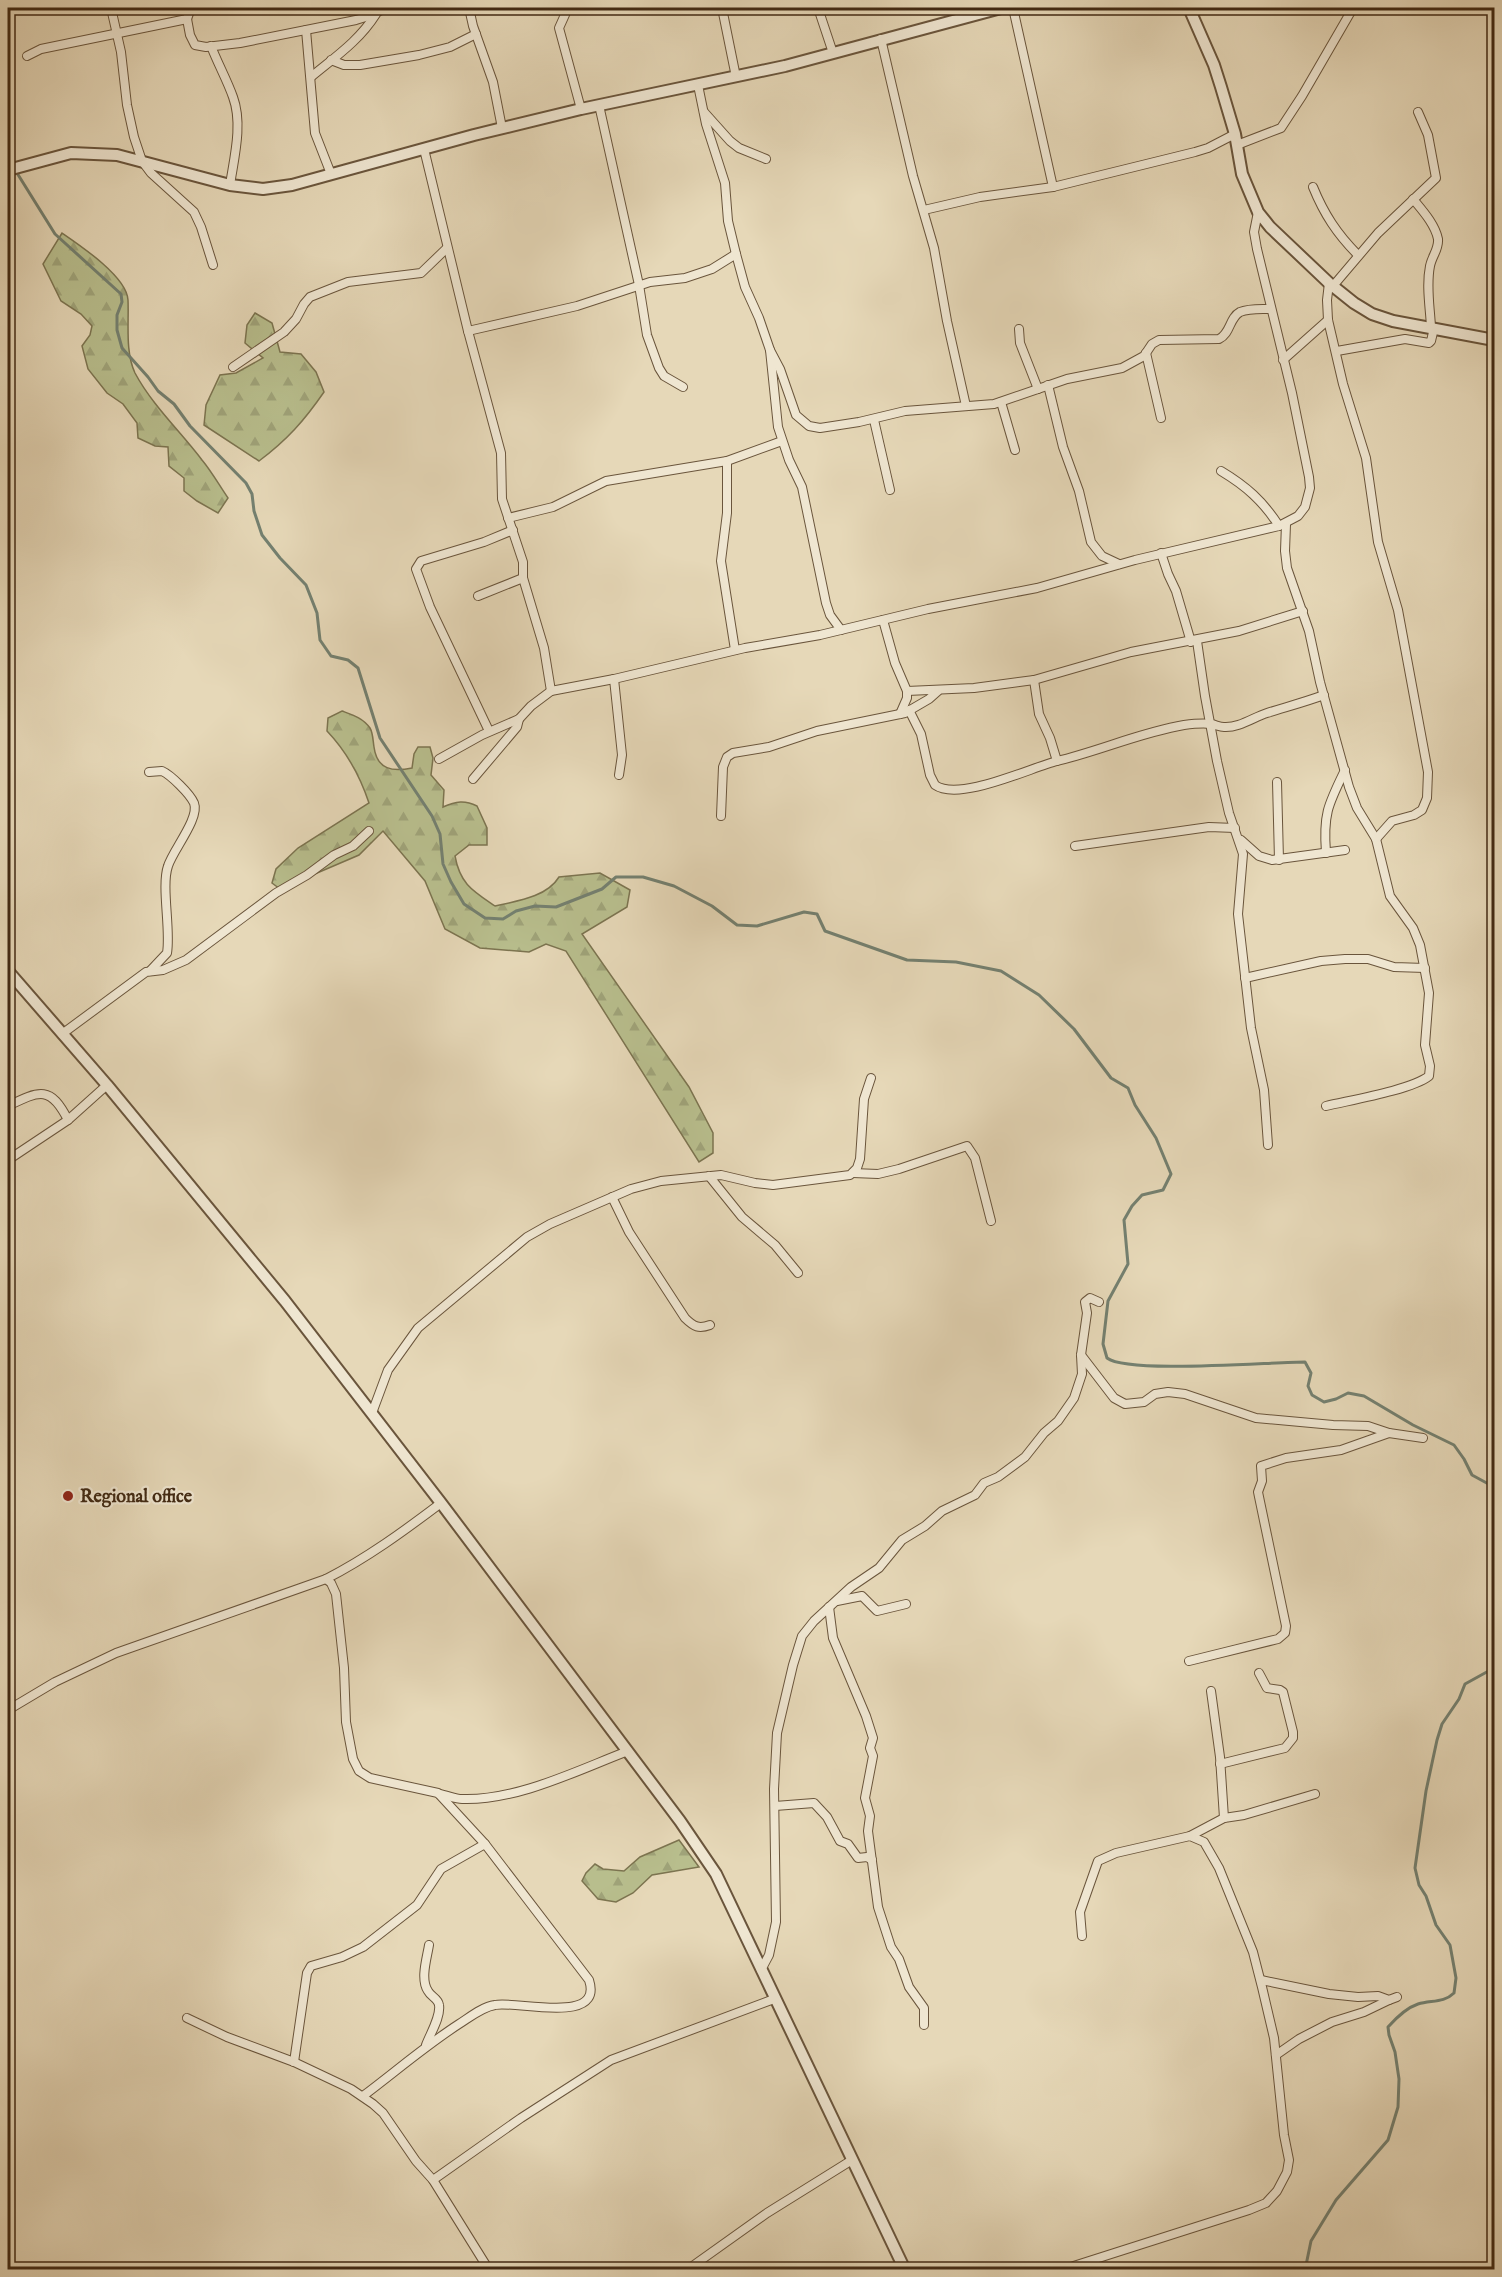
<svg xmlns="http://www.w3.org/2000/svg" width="1502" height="2277" font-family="'IM FELL English',serif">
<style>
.forest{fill:url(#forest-firs);stroke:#7c7450;stroke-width:1.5}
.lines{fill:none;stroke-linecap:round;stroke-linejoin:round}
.stream{stroke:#748070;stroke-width:3}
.minor-casing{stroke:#6a553c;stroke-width:10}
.tertiary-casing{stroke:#6a553c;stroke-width:14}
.minor{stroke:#efe6d1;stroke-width:8}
.tertiary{stroke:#efe6d1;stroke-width:10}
.poi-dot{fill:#8f2418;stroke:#efe6d1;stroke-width:2}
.labels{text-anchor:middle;stroke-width:4.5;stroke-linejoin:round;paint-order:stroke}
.poi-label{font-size:18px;font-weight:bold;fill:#412913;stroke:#efe6d1;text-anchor:start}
</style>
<defs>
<pattern id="forest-firs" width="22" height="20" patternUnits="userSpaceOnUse" patternTransform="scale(1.5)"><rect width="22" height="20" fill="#b8be8d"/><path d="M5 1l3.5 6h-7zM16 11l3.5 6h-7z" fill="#9fa379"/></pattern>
</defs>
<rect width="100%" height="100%" fill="#e6d8b8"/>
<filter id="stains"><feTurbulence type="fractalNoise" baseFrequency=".00333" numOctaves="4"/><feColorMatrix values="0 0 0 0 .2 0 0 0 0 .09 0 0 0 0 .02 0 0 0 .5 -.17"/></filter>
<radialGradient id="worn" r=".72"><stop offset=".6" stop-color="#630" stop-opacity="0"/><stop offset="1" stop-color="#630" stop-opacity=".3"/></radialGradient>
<!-- forest -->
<g class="forest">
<path d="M62,233c19,13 65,44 66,67 1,23 -3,52 7,73 17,32 46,59 67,87 10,12 17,25 26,38l-10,15 -21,-12 -13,-10v-13l-15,-12 -1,-19 -13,-1 -17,-8 -1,-15 -14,-19 -16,-11 -19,-24 -6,-23 8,-11 2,-9 -11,-12 -20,-13 -18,-37z"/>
<path d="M255,313l17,10 8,29 21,2 15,18 8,20c-20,29 -37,48 -65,69l-55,-36 2,-20 14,-30 16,-2 27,-15 -18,-15 2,-18z"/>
<path d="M342,711c11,4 21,7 28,17 3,5 3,13 4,19 3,23 19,25 38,21l2,-14 4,-7h12l3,11 -2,17 13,15 -1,17c13,-6 22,-7 34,-1l10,22v17h-18l-14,11c5,28 18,35 40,50 22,-5 52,-9 64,-29l41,-4 30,17 -3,17 -45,27 107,153 24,46v20l-14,9 -133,-211 -20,-7 -17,8 -49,-4 -35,-19 -20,-48 -42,-50 -24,24 -79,34 -8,-6 4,-14 22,-21 71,-45c-9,-27 -22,-51 -42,-72l1,-13z"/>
<path d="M679,1840l20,27 -47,8 -19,18 -17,9 -18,-3 -16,-18 4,-8 9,-9 8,5 21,2 16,-14z"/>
</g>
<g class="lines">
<!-- stream -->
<g class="stream">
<path d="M8,142l9,31 38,61 66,60 1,8 -5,13v15l5,18 26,29 10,14 16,13 16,22 56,57 6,11 2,17 8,24 18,23 26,27 11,28 3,27 11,16 17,4 10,8 22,70 52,78 8,18 3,30 8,18 13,22 21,14 18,1 13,-8 19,-5 21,1 46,-18 14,-12h27l31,9 38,20 25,19 20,1 47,-14 13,2 8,17 82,29 49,2 45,9 38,24 35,34 37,49 17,10 7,17 21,33 15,36 -8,16 -21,5 -10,11 -8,14 4,44 -20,37 -5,43 4,14c21,16 162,4 198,4l6,11 -3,13 4,9 12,7 12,-3 12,-6 16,3 49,29 41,20 10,14 8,16 22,12"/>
<path d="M1305,2270l6,-29 25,-41 52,-60 10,-33 1,-28 -4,-27 -6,-17 -1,-8c8,-9 18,-19 30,-23 13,-4 26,-1 36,-11l2,-15 -6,-33 -14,-20 -10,-29 -7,-11 -4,-17 11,-77 11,-51 5,-16 17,-25 6,-15 29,-16"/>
</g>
<defs>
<g id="minor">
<path d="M111,8l10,44 6,53 7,32 8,24 9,12 43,39 7,15 12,38"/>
<path d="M469,8l4,18 20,56 9,46"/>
<path d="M568,8l-9,20 22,81"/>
<path d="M722,8l14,69"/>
<path d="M818,8l15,45"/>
<path d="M1013,8l40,179"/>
<path d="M187,19l3,16 5,10 11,2 34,-4 116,-23 13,-4 17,-8"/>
<path d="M306,30l9,103 16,41"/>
<path d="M881,39l32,137 21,72 13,73 19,85"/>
<path d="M211,46c7,18 16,34 22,51 10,27 1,61 -3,88"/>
<path d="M27,56l14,-7 146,-30 4,-11"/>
<path d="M331,60l13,5h16l59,-10 31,-8 26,-13"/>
<path d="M311,77c24,-20 48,-36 65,-63"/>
<path d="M698,85l8,39 19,59 3,38 8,33 9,33 14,31 11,32 8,77 11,33 13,27 24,116 4,12 11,15"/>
<path d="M599,105l40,180 8,50 12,33 5,8 19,11"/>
<path d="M704,112l26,29 9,7 27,11"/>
<path d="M1237,145l44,-17 21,-32 51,-88"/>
<path d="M424,149l44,182 33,122 1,46 21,63v16l21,70 7,43 63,-12 131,-31 75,-13 108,-26 109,-21 98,-28 144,-34 19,-10 7,-9 5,-19 -1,-11 -17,-84 -35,-144 -3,-17 4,-20"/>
<path d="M1313,187c11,27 24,47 45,68"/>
<path d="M1413,199c9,11 22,25 25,40 1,10 -6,17 -8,27 -4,20 0,41 1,61"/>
<path d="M924,210l56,-13 73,-10 142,-35 13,-4 27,-14"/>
<path d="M1329,283l-2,17 1,20 15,64 23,74 12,84 20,68 30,162 -1,26 -5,12 -8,5 -22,6 -16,18"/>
<path d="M1333,286l45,-53 58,-55 -8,-43 -10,-23"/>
<path d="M1019,329l1,14 18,46"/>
<path d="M468,331l109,-25 73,-24 35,-4 27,-9 24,-15"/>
<path d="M770,350l10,19 16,46 13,11 11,2 39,-6 46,-11 89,-7 73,-25 55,-11 22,-12 8,-12 7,-4 60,-1c12,-6 10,-21 21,-27 9,-4 21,-3 31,-3"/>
<path d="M1337,351l68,-12 24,4 2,-2 3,-13"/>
<path d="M1146,353l15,65"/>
<path d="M1283,360l45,-40"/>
<path d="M233,367l51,-35 12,-13 8,-15 6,-7 38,-15 73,-9 26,-25"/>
<path d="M1048,385l15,62 16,44 12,51 11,14 17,8"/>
<path d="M1001,402l14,48"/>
<path d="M874,420l16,70"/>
<path d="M727,461v52l-6,48 14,89"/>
<path d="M1221,471c25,15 42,30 58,55"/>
<path d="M508,518l45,-11 53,-26 121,-20 55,-20"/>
<path d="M1286,524l-1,27 2,17 22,63 11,51 29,105 8,21 19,31 14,57 23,32 7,17 9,48 -4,52 5,21 -1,10c-18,14 -78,24 -103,30"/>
<path d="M1161,553l7,21 8,17 15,51"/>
<path d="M478,596l45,-18"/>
<path d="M883,620l12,43 12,28v7l-7,16"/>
<path d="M1197,641l8,55 12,65 12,52 14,41 -5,60 13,114 13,62 4,55"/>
<path d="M614,679l8,76 -3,20"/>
<path d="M1034,680l5,34 11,24 7,23"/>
<path d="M907,691l67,-3 60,-8 97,-28 108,-21 64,-20"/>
<path d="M909,710l12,24 9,41 5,10c24,17 95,-17 122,-24 42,-10 85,-29 127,-36 8,-1 19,-2 27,-1 5,1 9,3 13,3 15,1 30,-10 43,-14 19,-6 38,-11 57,-18"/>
<path d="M489,731l-59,-124 -14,-38 5,-8 63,-19 29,-12"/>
<path d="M439,759l43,-24 37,-16 12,-13 20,-15"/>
<path d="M149,772l13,-1c9,4 28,23 32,32 6,15 -21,47 -26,63 -7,20 3,64 -1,87l-17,18"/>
<path d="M473,779l44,-52 2,-8"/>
<path d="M1277,782l2,78"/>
<path d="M721,816l2,-49 4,-10 6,-4 36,-6 48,-16 88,-18 24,-14 9,-8"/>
<path d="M1241,840l18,16 13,4 73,-10"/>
<path d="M1075,846l134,-19 26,1"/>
<path d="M1326,853c-3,-39 2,-48 19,-83"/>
<path d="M1245,978l76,-17 24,-2h23l26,8 31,1"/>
<path d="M62,1034l84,-62 17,-2 23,-10 90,-67 31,-18 27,-20 19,-9 16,-15"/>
<path d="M8,1106c32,-16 43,-20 60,14"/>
<path d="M8,1160l60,-40 39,-35"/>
<path d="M853,1173l25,1 21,-5 68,-23 8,12 16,63"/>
<path d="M709,1176l33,41 33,28 23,28"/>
<path d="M612,1197l17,35 56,86c9,9 14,11 25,7"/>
<path d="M1081,1355l33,43 11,6 19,-2 11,-8 13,-2 17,2 71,24 77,7 35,1 21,7 34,5"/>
<path d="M372,1413l16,-43 30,-42 109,-91 23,-13 81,-35 30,-8 60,-6 34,8 18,2 77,-10 7,-7 3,-9 4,-60 7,-21"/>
<path d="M326,1579l5,4 5,11 8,74 2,54 7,37 6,12 11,7 68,15 47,51 104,136c15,46 -74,20 -94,25 -13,2 -25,12 -36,19 -34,22 -64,48 -96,72"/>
<path d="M837,1601l25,-5 15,15 29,-7"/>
<path d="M829,1607l4,31 33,78 7,22 -3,10 3,8 -8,42 5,18 -2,15 10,76 13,40 8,12 10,28 15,21v17"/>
<path d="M1189,1661l89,-22 7,-6 1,-7 -28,-134 4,-11 -1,-15 25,-8 55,-8 48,-17"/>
<path d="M1211,1691l9,66 4,61"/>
<path d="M8,1710l47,-28 61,-29 210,-74c41,-21 78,-48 115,-76"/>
<path d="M1220,1764l65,-16 8,-10v-6l-10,-40 -3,-2 -13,-2 -8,-15"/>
<path d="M439,1794c8,1 16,5 23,5 55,2 116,-29 166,-48"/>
<path d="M775,1806l39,-3 13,14 13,24 8,3 10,14 9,-1 5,3"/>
<path d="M1190,1836l34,-18 20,-3 71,-21"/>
<path d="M761,1970l8,-15 7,-33 -2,-133 3,-56 16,-68 9,-29 12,-15 37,-34 28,-19 23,-28 23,-14 17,-15 33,-16 9,-12 14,-6 27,-20 19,-24 14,-12 16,-23 8,-24 -1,-19 6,-42 -2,-11 5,-4 9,4"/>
<path d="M1261,1980l68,14 29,3 20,-1 11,4 8,-3"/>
<path d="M187,2018l40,19 67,25 57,27 22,15 10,9 33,48 17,19 56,90"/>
<path d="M426,2045c4,-11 15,-28 13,-40 -1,-7 -8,-8 -11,-14 -8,-12 -1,-33 1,-46"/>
<path d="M1276,2055l23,-16 33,-17 32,-10 25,-12"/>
<path d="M294,2062l13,-89 4,-7 31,-9 21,-10 54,-42 24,-36 44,-25"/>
<path d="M433,2180l88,-62 90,-58 163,-61"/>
<path d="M687,2270l80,-57 85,-53"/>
<path d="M1061,2270l188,-60 17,-7 11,-12 10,-19 2,-12 -5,-25 -10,-97 -12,-51 -9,-35 -34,-84 -15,-26 -14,-6 -74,17 -18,8 -18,51 2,24"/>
</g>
<g id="tertiary">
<path d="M1189,8l25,57 7,22 14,47 7,40 16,38 12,15 59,56 25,20 18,11 21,7 101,19"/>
<path d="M8,170l63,-17 46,2 113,30 33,4 29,-4 182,-50 107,-26 204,-43 216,-58"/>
<path d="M8,971l99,114 178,216 156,202 239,318 36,53 189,396"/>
</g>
</defs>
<!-- minor casing -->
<use href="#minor" class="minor-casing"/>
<!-- tertiary casing -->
<use href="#tertiary" class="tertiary-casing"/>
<!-- minor -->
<use href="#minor" class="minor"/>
<!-- tertiary -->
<use href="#tertiary" class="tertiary"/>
</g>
<!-- markers -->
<circle class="poi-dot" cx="68" cy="1496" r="6"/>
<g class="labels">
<!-- poi labels -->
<g class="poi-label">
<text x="80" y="1502">Regional office</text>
</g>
</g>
<!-- margin -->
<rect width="1502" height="2277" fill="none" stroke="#e6d8b8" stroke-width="30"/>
<rect x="9" y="9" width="1484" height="2259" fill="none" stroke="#412913" stroke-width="3"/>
<rect x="15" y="15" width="1472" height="2247" fill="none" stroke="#412913" stroke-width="1.5"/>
<rect width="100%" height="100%" filter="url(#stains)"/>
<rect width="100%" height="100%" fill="url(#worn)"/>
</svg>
